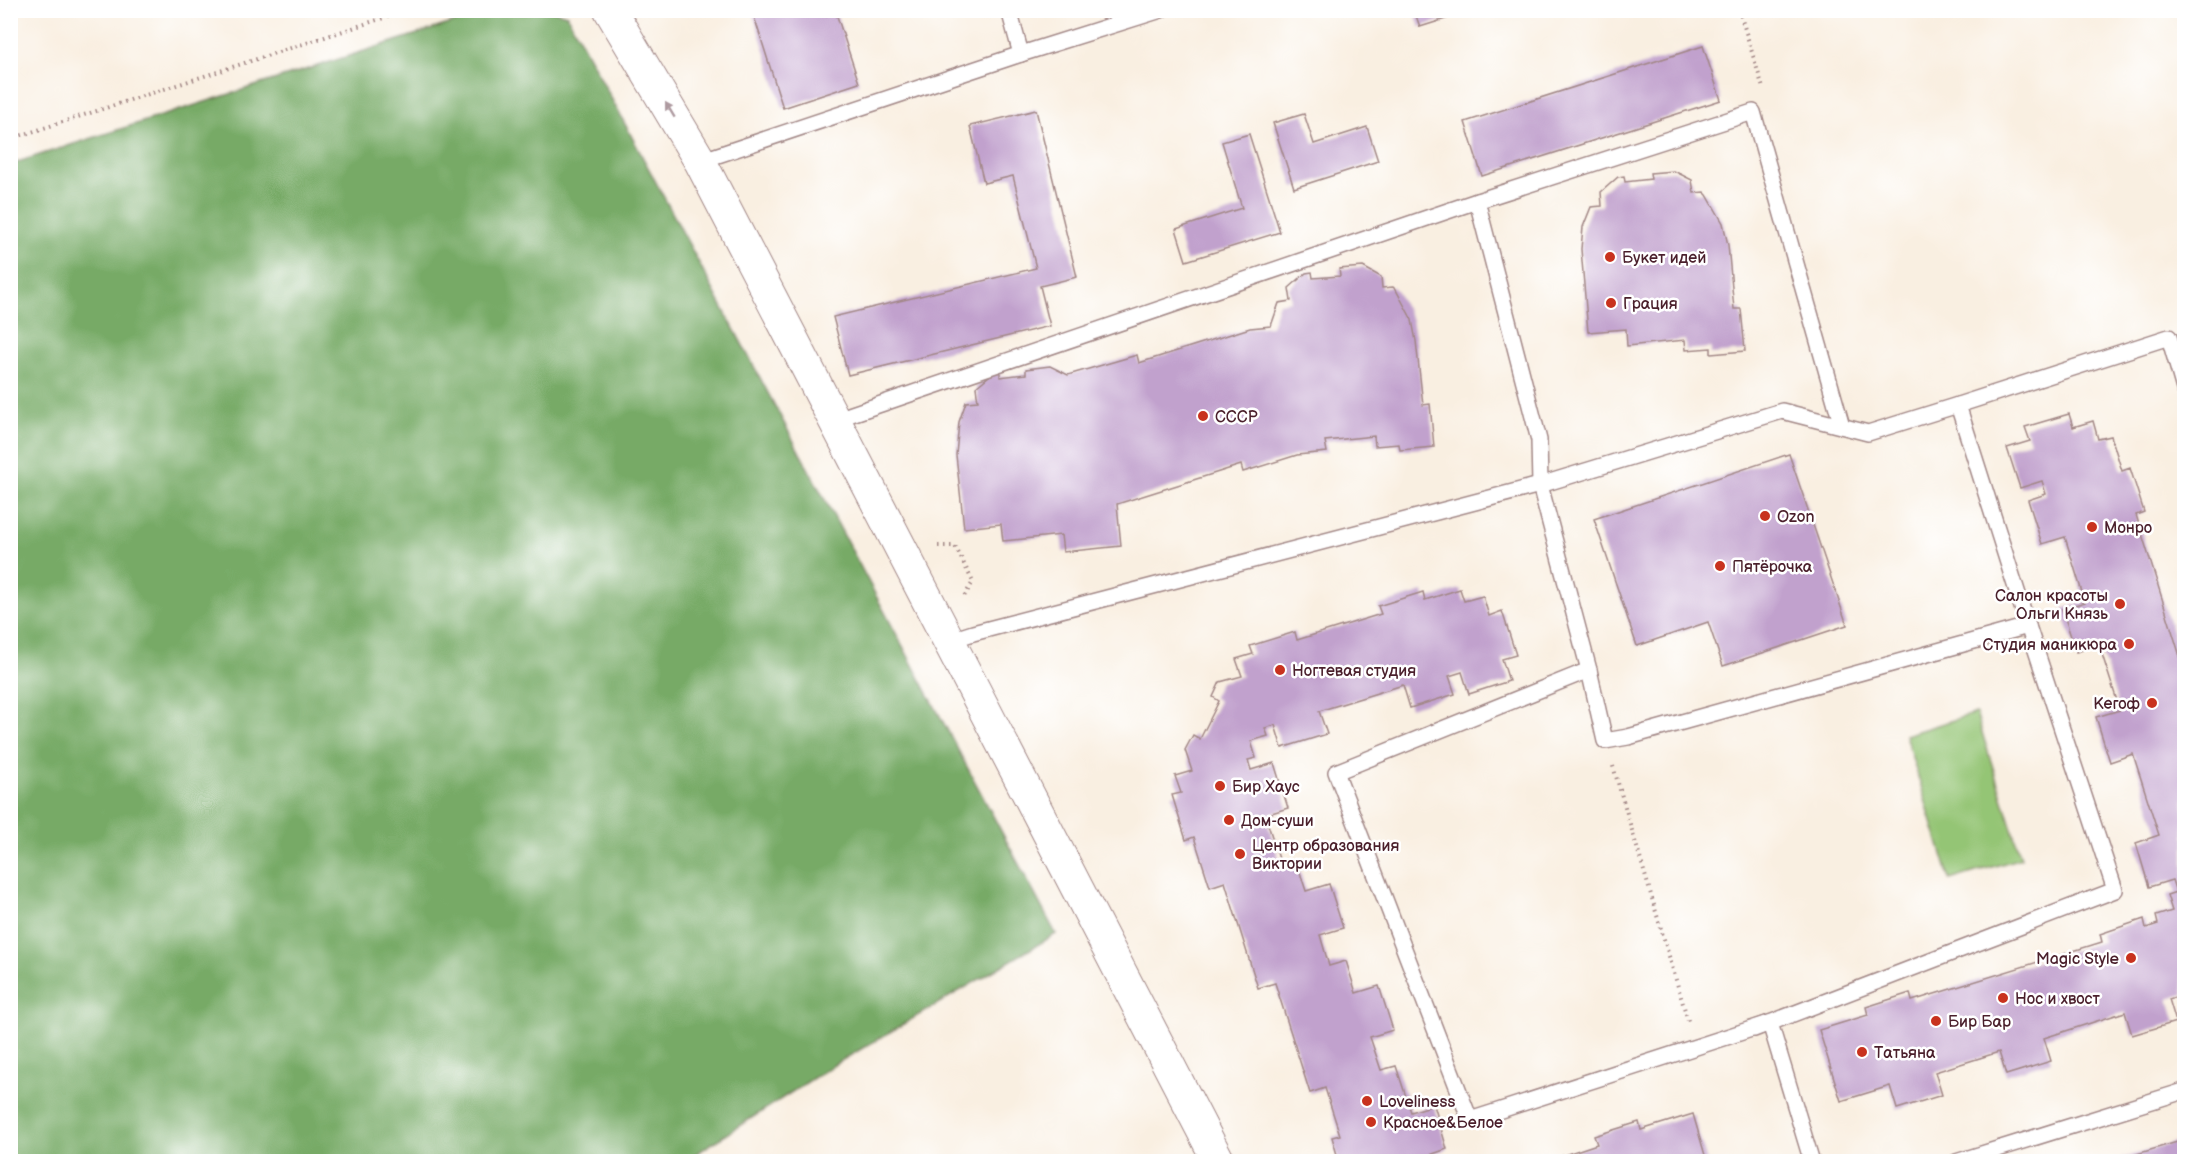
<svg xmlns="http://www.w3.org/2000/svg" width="2195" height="1172" font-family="'Balsamiq Sans',sans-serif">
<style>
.green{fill:#94c575;stroke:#6f7250;stroke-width:1.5}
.forest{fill:#7a6;stroke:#606448;stroke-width:1.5}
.building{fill:#c1a1cd}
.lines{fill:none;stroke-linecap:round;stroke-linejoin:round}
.service-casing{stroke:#a28786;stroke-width:18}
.minor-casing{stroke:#a28786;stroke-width:34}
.path{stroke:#a28786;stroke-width:4;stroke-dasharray:1.5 4.5;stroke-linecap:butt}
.service{stroke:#fff;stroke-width:15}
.minor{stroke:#fff;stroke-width:32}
.oneway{fill:#ae9aa0}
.poi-dot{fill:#c8321e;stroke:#fff;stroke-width:2}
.labels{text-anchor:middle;stroke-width:5;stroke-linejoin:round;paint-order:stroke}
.poi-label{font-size:16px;fill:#4a1f2b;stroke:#fff;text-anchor:start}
</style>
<rect width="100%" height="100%" fill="#fff"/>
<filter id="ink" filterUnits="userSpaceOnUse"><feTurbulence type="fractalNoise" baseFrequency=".0167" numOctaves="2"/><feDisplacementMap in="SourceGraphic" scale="12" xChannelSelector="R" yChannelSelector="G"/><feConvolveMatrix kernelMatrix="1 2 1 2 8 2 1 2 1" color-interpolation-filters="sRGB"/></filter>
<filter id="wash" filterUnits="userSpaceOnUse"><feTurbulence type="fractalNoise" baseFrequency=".008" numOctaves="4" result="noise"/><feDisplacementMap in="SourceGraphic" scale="24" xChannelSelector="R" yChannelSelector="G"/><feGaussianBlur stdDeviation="1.35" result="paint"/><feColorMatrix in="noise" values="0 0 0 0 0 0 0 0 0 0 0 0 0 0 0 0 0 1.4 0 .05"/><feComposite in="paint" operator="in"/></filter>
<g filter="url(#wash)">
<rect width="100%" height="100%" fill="#f9efe1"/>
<!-- green -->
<path class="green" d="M1976,713l45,145 -71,22 -45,-145z"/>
<!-- forest -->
<path class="forest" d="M489,11h65l13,4 489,919 -227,134 -144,93h-674v-997z"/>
<g id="blocks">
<!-- building -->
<g class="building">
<path d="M752,10h71l2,6 11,-3 23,70 -76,25z"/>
<path d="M1414,10h57v1l-51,16z"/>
<path d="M1703,46l18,54 -239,76 -17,-54z"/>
<path d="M1036,110l41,167 -37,9 10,40 -202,49 -15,-58 203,-49 -23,-92 -29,7 -14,-57z"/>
<path d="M1304,114l10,30 53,-17 11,34 -84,27 -21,-65z"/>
<path d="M1249,134l31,98 -94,29 -10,-32 66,-21 -20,-66z"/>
<path d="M1674,171l18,9 2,13 10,-1 3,3 16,28 5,22 6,64h7l4,42 -34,3v-6l-25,2 -1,-10 -58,6 -1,-17 -38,3 -7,-83 2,-22 8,-20 11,-1 -1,-14 17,-15 6,-1 1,6 26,-3 -1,-6z"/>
<path d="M1363,267l18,10 1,11 11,-1 3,3 16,30 4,21 7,64 7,-1 4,43 -34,3 -1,-6 -24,2 -1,-10 -49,5 2,11 -30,3 -54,17 -2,-7 -124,39 4,42 -58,6 -2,-17 -58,6 -2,-17 -37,4 -8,-73 3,-33 7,-20 12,-1 -2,-14 18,-15 6,-1v6l26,-3v-5l24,-3 18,9 69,-20 2,8 111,-35 21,-2 8,-23 12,-2 -2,-13 17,-15 6,-1 1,6 27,-2 -1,-7z"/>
<path d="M2069,414l4,13 20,-6 5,18 13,-3 11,35 8,-3 14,44 -8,3 48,154v307l-2,1 2,17 -15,5 7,23 -44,13 -7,-23 -81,26 7,23 -45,14 -7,-23 -64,20 7,23 -45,14 -7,-23 -49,15 -22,-71 49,-15 -2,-8 44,-14 2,8 190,-59 -2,-8 44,-15 2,9 12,-4 -2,-8 16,-5 -5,-16 9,-3 -4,-12 -23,7 -13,-44 23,-8 -26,-81 -23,8 -14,-45 24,-7 -21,-65 -23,7 -14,-43 23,-7 -20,-65 -23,7 -14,-44 18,-6 -4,-13 -22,7 -13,-40 23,-7 -5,-14z"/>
<path d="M1789,454l58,171 -124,41 -15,-44 -71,24 -43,-127z"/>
<path d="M1460,589l4,12 19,-5 6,20 13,-5 14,44 -14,4 7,22 -40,13 -7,-22 -13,4 6,18 -45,14 -7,-23 -84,26 8,23 -45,14 -7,-23 -10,3 3,8 -17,5 5,17 -8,2 3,10 23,-7 14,45 -23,7 16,50 15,-5 10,31 23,-7 14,44 -23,7 9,31 17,-5 10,32 23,-7 14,44 -23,7 11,33 15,-4 15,46 23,-7 13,44 -23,8 2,5h-87l-7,-25 8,-2 -15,-47 -15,5 -35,-110 -17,5 -33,-106 -15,5 -16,-50 -8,3 -14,-45 9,-2 -6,-17 17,-5 -7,-21 8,-15 7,4 19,-38 -6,-4 7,-15 22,-6 -6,-17 17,-5 -3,-8 45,-14 2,8 84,-26 -3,-8 45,-14 2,8z"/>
<path d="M1693,1114l14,48h-164l54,-18 -3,-8 45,-14 2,8z"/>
<path d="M2184,1140v22h-71v-1z"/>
</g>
</g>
</g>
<g filter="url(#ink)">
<use href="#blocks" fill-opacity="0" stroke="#a28786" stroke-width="1.5"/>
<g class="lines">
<defs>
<g id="service">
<path d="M1009,10l12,44"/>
<path d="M700,161l321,-107 140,-44"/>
<path d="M1477,201l62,239 1,45 242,-74 86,22 90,-28"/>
<path d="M834,420l643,-219 276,-89 89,314"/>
<path d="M2028,626l-70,-221 211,-68 15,52"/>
<path d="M948,641l25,-8 567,-148 49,185 16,71 23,-4 400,-111 87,264 -361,139"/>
<path d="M1589,670l-253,102 134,348 300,-97 42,139"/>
<path d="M1956,1162l228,-71"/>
</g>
<path id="minor" d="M610,10l90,151 519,1001"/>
</defs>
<!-- service casing -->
<use href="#service" class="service-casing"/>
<!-- minor casing -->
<use href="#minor" class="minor-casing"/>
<!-- path -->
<g class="path">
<path d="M1739,10l24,78"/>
<path d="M10,139l398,-129"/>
<path d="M938,546h17l18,36 -10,16"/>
<path d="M1613,766l76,258"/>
</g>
<!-- service -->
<use href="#service" class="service"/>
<!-- minor -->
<use href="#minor" class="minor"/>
</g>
<!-- one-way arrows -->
<defs><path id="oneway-solid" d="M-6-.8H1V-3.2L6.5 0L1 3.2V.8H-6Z" transform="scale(1.5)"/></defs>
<use class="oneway" href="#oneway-solid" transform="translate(670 110) rotate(-121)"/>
</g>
<!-- markers -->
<g class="poi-dot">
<circle cx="1610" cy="257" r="6"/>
<circle cx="1611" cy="303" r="6"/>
<circle cx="1203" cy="416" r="6"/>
<circle cx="1765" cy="516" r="6"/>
<circle cx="2092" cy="527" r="6"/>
<circle cx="1720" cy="566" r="6"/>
<circle cx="2120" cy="604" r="6"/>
<circle cx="2129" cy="644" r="6"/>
<circle cx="1280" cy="670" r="6"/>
<circle cx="2152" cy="703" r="6"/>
<circle cx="1220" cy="786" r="6"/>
<circle cx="1229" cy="820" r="6"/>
<circle cx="1240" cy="854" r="6"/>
<circle cx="2131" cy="958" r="6"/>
<circle cx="2003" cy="998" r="6"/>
<circle cx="1936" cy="1021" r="6"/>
<circle cx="1862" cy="1052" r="6"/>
<circle cx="1367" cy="1101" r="6"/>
<circle cx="1371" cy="1122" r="6"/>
</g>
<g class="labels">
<!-- poi labels -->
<g class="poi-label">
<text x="1622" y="263">Букет идей</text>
<text x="1623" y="309">Грация</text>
<text x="1215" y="422">СССР</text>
<text x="1777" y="522">Ozon</text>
<text x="2104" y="533">Монро</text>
<text x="1732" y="572">Пятёрочка</text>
<text x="2108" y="601" text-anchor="end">Салон красоты<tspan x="2108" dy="18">Ольги Князь</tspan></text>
<text x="2117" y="650" text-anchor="end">Студия маникюра</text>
<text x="1292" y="676">Ногтевая студия</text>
<text x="2140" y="709" text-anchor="end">Кегоф</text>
<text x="1232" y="792">Бир Хаус</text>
<text x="1241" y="826">Дом-суши</text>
<text x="1252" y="851">Центр образования<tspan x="1252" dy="18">Виктории</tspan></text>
<text x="2119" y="964" text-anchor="end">Magic Style</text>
<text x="2015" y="1004">Нос и хвост</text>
<text x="1948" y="1027">Бир Бар</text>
<text x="1874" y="1058">Татьяна</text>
<text x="1379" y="1107">Loveliness</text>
<text x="1383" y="1128">Красное&amp;Белое</text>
</g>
</g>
<!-- margin -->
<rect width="2195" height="1172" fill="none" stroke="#fff" stroke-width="36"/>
</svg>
